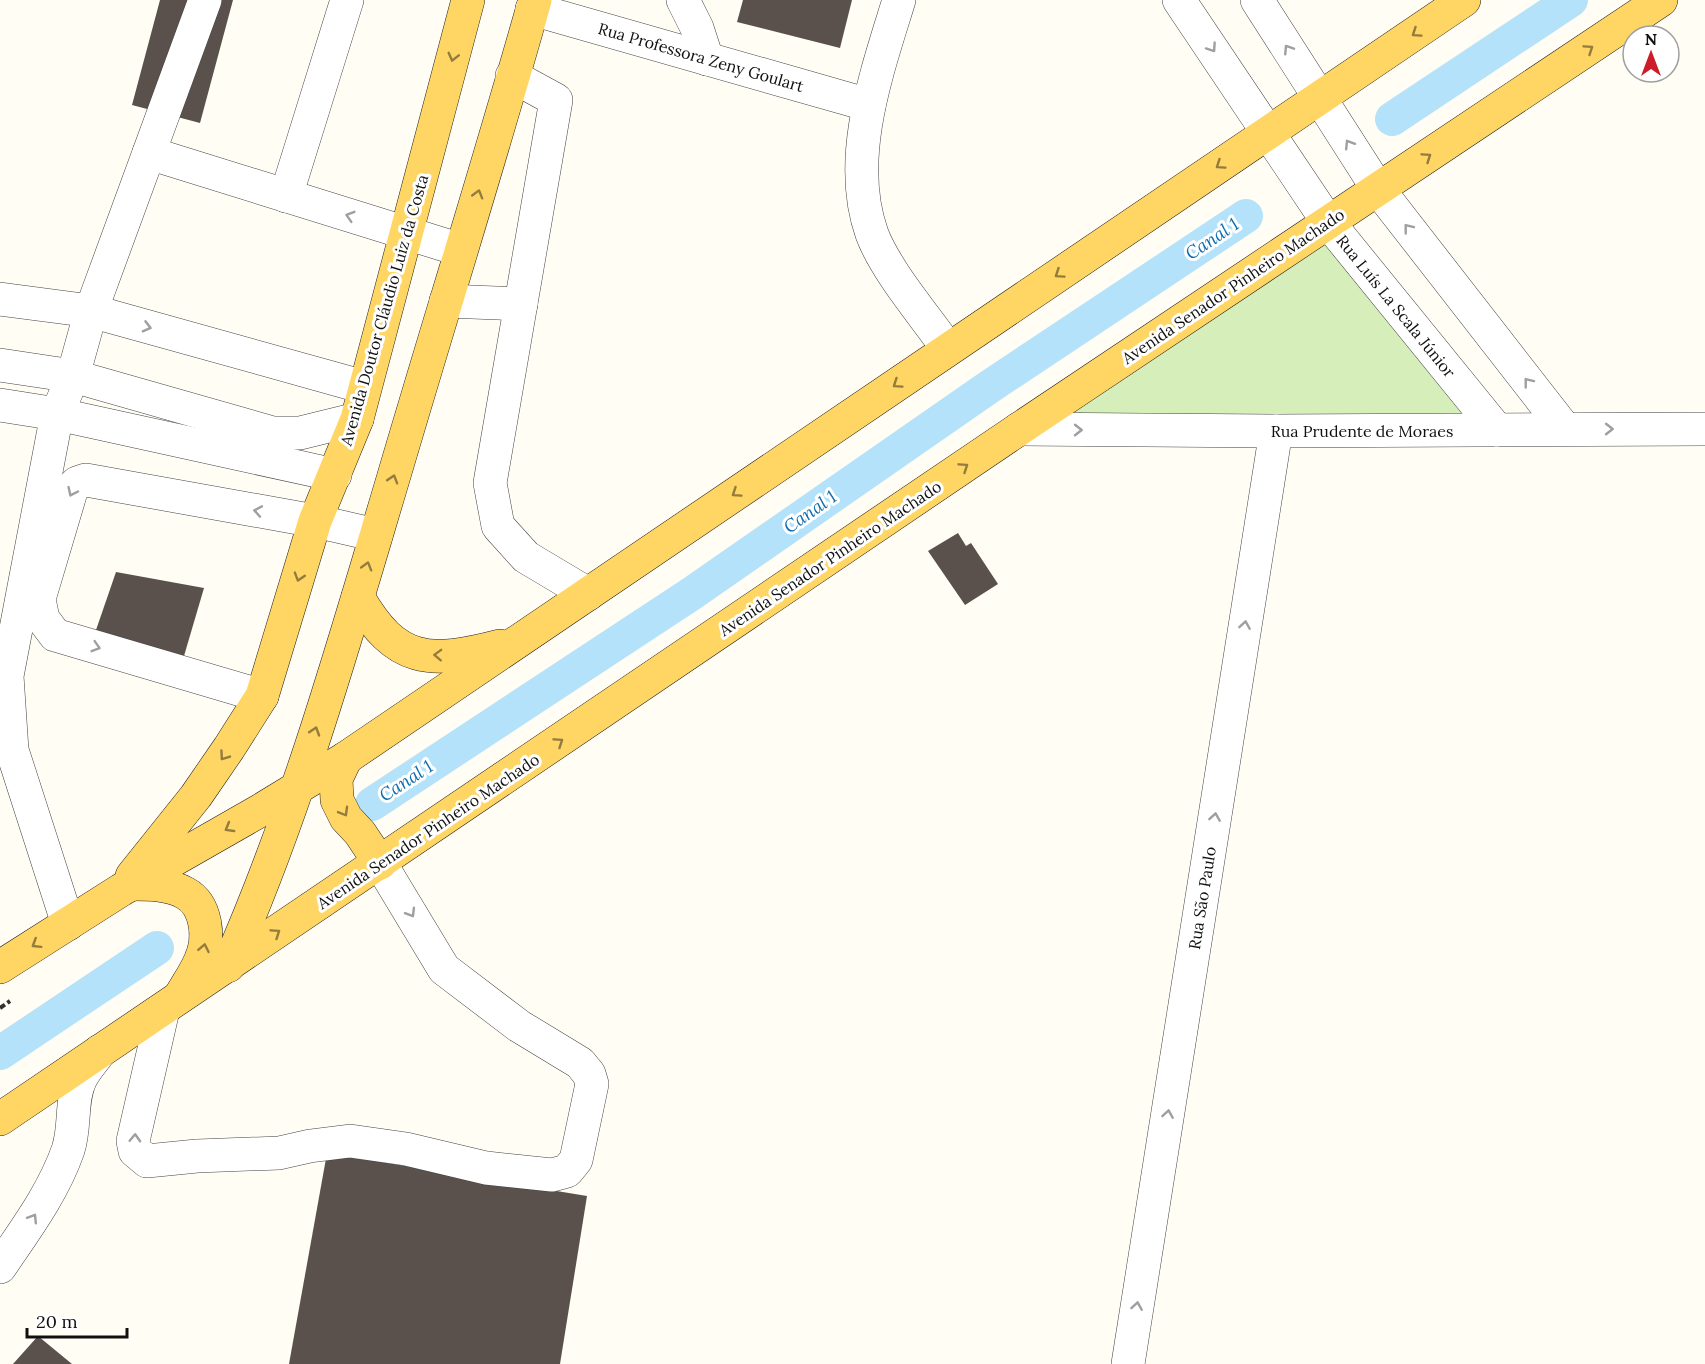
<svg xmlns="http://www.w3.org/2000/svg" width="1705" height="1364" font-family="Lora,serif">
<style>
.green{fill:#d6eeb9}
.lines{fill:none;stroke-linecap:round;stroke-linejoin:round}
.canal{stroke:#b4e2fb;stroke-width:34}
.building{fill:#5a514c}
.minor-casing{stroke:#434343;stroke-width:34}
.major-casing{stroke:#212121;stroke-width:34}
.path{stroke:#323232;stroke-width:4;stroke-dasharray:6 3;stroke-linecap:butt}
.minor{stroke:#fff;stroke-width:33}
.major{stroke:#ffd564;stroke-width:33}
.oneway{stroke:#937c3e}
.oneway2{stroke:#9f9f9f}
.labels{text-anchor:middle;stroke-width:6;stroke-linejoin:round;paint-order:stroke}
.street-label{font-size:16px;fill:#101010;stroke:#fff}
.water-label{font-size:18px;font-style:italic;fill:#0e6dae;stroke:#fff}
</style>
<rect width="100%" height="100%" fill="#fffdf4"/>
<!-- green -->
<path class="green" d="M1328,238l148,180 -429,3z"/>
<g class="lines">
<!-- canal -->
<g class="canal">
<path d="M1392,119l179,-119"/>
<path d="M372,804l319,-210 298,-207 257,-171"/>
<path d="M0,1053l157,-105"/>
</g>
</g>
<!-- building -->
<g class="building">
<path d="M160,0h73l-33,123 -68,-18z"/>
<path d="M743,0h109l-12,48 -103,-26z"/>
<path d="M958,533l8,13 5,-3 27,41 -33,21 -37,-54z"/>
<path d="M116,572l88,16 -20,68 -88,-26z"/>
<path d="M327,1153l260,43 -27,168h-271z"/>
<path d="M38,1336l34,28h-59z"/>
</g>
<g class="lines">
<defs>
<g id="minor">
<path d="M683,0l14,28 10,31"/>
<path d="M899,0c-22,72 -54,159 -27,234 14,37 53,82 76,115"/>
<path d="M1179,0l149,222 169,208"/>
<path d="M1257,0l121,189 186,239"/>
<path d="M532,9l337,96"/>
<path d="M512,76l44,24 -66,383 8,43 28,31 62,37"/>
<path d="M149,153l312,97"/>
<path d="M286,196l61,-196"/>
<path d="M0,299l91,12 273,76"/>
<path d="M446,301l75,3"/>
<path d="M0,365l73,11 200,57h27l57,-14"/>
<path d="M0,405l57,9 278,61"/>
<path d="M1019,429l257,2 429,-2"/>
<path d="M262,696l-207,-61 -12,-16 -4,-20 33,-111 5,-5 9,-3 229,41 61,14"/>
<path d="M68,924l-56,-174 -5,-74 50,-262 16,-38 18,-65 114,-311"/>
<path d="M163,1010l-30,131 2,10 12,10 50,-5 82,-3 31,-7 40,-5 56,8 80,19 66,7 15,-4 9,-11 16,-76 -3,-10 -9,-11 -61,-37 -75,-57 -64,-106"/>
<path d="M0,1267c25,-37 53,-74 68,-117 8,-23 2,-51 13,-72 5,-10 13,-18 19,-27"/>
<path d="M1128,1364l148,-933"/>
</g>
<g id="major">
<path d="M358,597c38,67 72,67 142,49"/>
<path d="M346,758l-10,21 1,21 9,18 14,15 20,30"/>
<path d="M132,876l64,-80 33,-48 33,-52 53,-175 42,-102 111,-419"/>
<path d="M131,884c18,0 38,0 54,9 22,12 25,45 16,66 -5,13 -14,25 -20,36"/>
<path d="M228,966c69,-156 116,-323 165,-487 47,-160 97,-319 142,-479"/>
<path d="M0,967l121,-77 140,-80 85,-52 1118,-758"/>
<path d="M0,1119l1019,-690 642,-429"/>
</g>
</defs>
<!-- minor casing -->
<use href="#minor" class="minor-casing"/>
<!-- major casing -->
<use href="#major" class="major-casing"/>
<!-- path -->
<path class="path" d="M0,1008l10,-7"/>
<!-- minor -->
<use href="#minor" class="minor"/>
<!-- major -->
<use href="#major" class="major"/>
</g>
<!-- one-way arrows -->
<defs><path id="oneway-chevron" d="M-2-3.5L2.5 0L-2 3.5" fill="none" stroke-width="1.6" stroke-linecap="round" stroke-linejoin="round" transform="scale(1.5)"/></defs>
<g class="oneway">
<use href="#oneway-chevron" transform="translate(1416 33) rotate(146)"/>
<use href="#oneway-chevron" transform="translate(1589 49) rotate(-34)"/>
<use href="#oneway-chevron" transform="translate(453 57) rotate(104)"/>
<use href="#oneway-chevron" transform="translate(1427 157) rotate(-34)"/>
<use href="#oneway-chevron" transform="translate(1220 165) rotate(146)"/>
<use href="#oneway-chevron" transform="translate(478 194) rotate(-74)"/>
<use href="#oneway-chevron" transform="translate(1059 274) rotate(146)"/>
<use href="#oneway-chevron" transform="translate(897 384) rotate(146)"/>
<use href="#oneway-chevron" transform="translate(964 467) rotate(-34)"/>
<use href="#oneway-chevron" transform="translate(393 479) rotate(-73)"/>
<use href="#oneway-chevron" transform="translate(736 493) rotate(146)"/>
<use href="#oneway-chevron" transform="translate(367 566) rotate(-74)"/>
<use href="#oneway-chevron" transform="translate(299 577) rotate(107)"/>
<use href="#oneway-chevron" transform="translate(438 655) rotate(-178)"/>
<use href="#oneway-chevron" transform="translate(315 731) rotate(-72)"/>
<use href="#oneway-chevron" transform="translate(559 742) rotate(-34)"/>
<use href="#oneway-chevron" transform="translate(224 756) rotate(125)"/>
<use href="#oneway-chevron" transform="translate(344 812) rotate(60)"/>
<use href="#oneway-chevron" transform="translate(229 828) rotate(150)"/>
<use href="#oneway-chevron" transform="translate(276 933) rotate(-34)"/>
<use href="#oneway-chevron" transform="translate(36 944) rotate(148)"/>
<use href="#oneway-chevron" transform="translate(204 948) rotate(-79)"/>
</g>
<g class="oneway2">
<use href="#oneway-chevron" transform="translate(1212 48) rotate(56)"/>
<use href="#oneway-chevron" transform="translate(1288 49) rotate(-123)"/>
<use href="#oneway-chevron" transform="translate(1349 144) rotate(-122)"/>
<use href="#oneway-chevron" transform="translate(350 216) rotate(-163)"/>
<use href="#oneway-chevron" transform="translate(1408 228) rotate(-128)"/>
<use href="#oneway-chevron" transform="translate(147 327) rotate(15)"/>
<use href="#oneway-chevron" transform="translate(1528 382) rotate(-128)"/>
<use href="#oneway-chevron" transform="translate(1609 429)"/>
<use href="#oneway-chevron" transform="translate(1078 430)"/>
<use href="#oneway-chevron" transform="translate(72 492) rotate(115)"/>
<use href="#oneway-chevron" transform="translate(258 511) rotate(-170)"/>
<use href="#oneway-chevron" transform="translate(1245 625) rotate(-81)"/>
<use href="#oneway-chevron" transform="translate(96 647) rotate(17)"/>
<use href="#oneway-chevron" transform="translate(1215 817) rotate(-81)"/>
<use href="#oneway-chevron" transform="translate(411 913) rotate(59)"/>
<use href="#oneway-chevron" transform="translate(1168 1114) rotate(-81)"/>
<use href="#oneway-chevron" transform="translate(135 1138) rotate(-88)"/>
<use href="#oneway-chevron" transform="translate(33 1218) rotate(-58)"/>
<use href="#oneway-chevron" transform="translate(1137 1306) rotate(-81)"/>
</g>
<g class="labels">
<!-- street labels -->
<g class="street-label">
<text transform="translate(701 57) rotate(16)" y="6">Rua Professora Zeny Goulart</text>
<text transform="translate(1233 286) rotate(-34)" y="6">Avenida Senador Pinheiro Machado</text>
<text transform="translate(1396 306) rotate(51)" y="6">Rua Luís La Scala Júnior</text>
<text transform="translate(384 310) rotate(-74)" y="6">Avenida Doutor Cláudio Luiz da Costa</text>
<text x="1362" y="437">Rua Prudente de Moraes</text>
<text transform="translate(830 558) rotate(-34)" y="6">Avenida Senador Pinheiro Machado</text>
<text transform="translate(428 831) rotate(-34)" y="6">Avenida Senador Pinheiro Machado</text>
<text transform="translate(1202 898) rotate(-81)" y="6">Rua São Paulo</text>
</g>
<!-- water labels -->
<g class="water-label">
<text transform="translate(1212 239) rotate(-34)" y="6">Canal 1</text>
<text transform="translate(810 512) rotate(-35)" y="6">Canal 1</text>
<text transform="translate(406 781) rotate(-33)" y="6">Canal 1</text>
</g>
</g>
<!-- north arrow -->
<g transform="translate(1651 54)"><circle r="28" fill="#ffffff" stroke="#9f9f9f" stroke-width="1.5"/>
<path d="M0-4.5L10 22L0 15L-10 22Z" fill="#cd1c29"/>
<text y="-9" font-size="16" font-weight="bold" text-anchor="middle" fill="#101010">N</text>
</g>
<!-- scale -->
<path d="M27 1328v9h100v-9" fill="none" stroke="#101010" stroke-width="3"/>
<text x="36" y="1328" font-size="18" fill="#101010" stroke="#ffffff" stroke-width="4.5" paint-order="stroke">20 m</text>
</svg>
